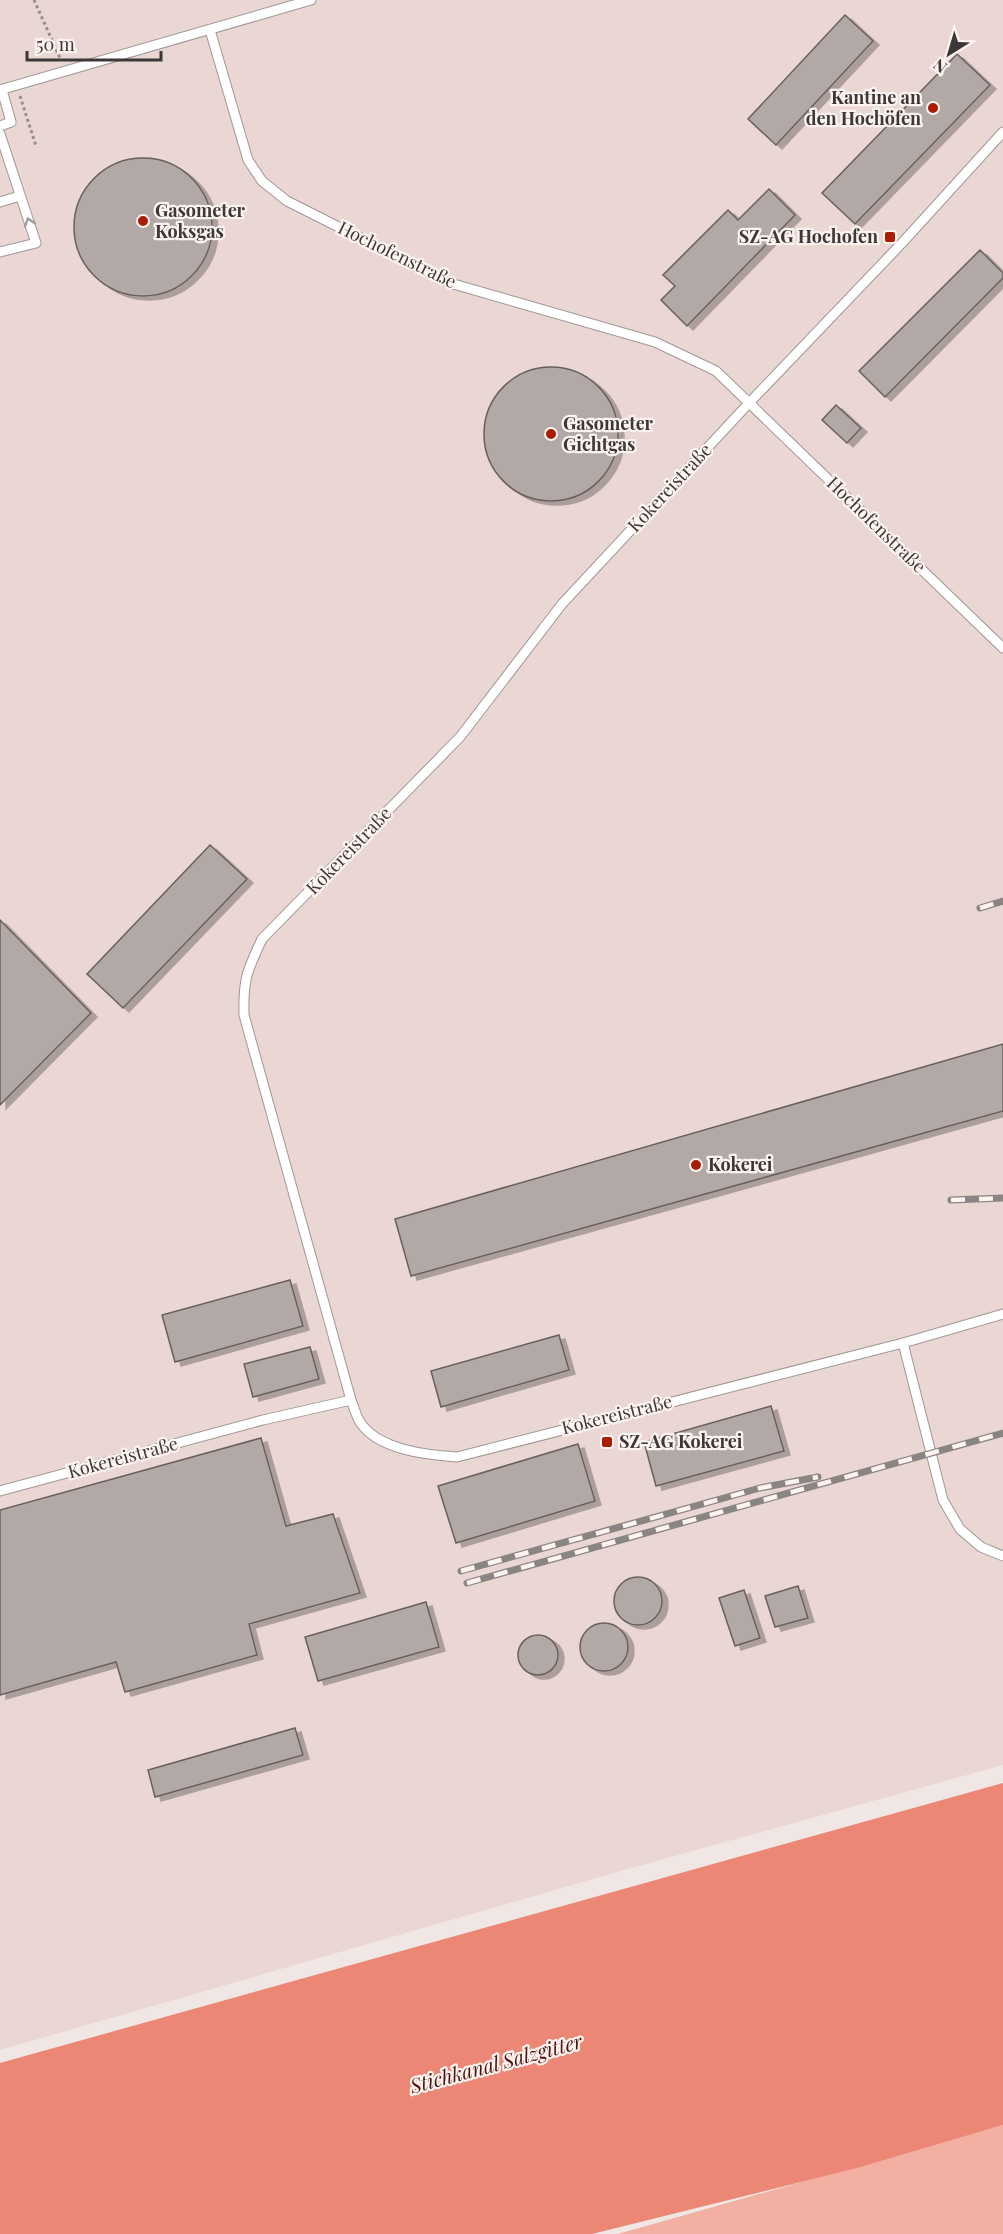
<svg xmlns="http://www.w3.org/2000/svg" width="1003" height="2234" font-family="'Playfair Display',serif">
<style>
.built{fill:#ead7d4}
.green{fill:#f3afa2}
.water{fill:#eb8774}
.building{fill:#b2a9a7;stroke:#68605e;stroke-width:1.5;filter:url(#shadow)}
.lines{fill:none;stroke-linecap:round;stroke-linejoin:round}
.lane-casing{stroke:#a09795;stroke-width:11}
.path{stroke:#948e8c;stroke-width:3;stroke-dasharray:3 3;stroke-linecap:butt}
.lane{stroke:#fff;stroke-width:9}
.rail-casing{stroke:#8a8483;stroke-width:7}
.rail{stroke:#fdf3f1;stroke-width:4.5;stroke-dasharray:14;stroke-linecap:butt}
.oneway{stroke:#9d9c9b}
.poi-dot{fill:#ab1c05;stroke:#fdf3f1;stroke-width:2}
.labels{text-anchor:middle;stroke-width:4.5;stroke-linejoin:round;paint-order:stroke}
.poi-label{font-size:18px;font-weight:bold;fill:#3b3837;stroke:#fdf3f1;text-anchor:start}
.street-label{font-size:18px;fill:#3b3837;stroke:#fdf3f1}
.water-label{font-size:20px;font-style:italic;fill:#511309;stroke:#fdf3f1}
</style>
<defs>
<filter id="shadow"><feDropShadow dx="6" dy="4" stdDeviation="0" flood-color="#0004"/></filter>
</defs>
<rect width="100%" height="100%" fill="#f0e6e4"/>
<!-- built -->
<path class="built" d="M0,0h1003v1765l-379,105 -624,180z"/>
<!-- green -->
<path class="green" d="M1003,2125v109h-385l194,-55 49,-12z"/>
<!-- water -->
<path class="water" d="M1003,1783v342l-142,42 -269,67h-592v-171z"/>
<!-- building -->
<g class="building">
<path d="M845,15l28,26 -97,104 -28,-26z"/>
<path d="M957,54l33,31 -135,139 -33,-31z"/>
<circle cx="143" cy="227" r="69"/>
<path d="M769,189l26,26 -108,111 -26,-26 14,-14 -12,-11 65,-65 10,10z"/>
<path d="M980,250l23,23v5l-118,119 -26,-26z"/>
<circle cx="551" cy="434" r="67"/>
<path d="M836,405l25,23 -14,15 -25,-23z"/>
<path d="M210,845l37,34 -124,129 -36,-34z"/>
<path d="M0,920l91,93 -91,92z"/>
<path d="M1003,1044v67l-592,165 -16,-57z"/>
<path d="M290,1280l13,46 -128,36 -13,-47z"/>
<path d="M559,1335l10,35 -128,37 -10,-36z"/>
<path d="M310,1347l9,32 -66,18 -9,-33z"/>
<path d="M771,1406l13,45 -128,35 -12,-44z"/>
<path d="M261,1438l25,88 47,-12 27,79 -111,31 8,31 -132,37 -9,-30 -116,33v-185z"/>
<path d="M578,1444l17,57 -139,42 -18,-57z"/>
<circle cx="638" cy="1601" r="24"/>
<path d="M798,1586l10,32 -33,9 -10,-31z"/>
<path d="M744,1590l16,48 -25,8 -16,-48z"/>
<path d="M426,1602l13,45 -121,34 -13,-44z"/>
<circle cx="604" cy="1647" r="24"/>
<circle cx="538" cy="1655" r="20"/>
<path d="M295,1728l8,27 -148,42 -7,-27z"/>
</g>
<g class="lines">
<defs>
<g id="lane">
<path d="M210,30l38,130 14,21 25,20 163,82 205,59 61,29 287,277"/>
<path d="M0,90l311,-90"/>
<path d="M0,126l11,-4 -9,-32"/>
<path d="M1003,132l-101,111 -152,159 -188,202 -102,133 -198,202c-15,32 -19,40 -18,76l107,385c3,7 5,16 9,22 18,28 67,33 97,35l446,-114 100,-29"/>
<path d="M0,134l36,109 -36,9"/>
<path d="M0,202l20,-6"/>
<path d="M903,1343l40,157 17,29 21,18 22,9"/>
<path d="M0,1491l263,-71 88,-20"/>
</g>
</defs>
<!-- lane casing -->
<use href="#lane" class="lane-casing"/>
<!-- path -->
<g class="path">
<path d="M34,0l26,58"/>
<path d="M20,96l16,50"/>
</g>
<!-- lane -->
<use href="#lane" class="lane"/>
<defs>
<g id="rail">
<path d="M980,908l23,-7"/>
<path d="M951,1200l52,-2"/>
<path d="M461,1571l299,-83 58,-11"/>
<path d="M467,1583l536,-150"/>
</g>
</defs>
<!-- rail casing -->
<use href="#rail" class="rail-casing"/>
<!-- rail -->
<use href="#rail" class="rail"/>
</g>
<!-- one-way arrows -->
<defs><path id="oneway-chevron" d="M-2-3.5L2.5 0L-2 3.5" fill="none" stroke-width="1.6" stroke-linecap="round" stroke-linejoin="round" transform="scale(1.5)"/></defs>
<use class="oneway" href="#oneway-chevron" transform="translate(29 222) rotate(-108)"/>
<!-- markers -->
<g class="poi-dot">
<circle cx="933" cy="108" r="6"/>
<circle cx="143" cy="221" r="6"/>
<rect x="884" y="231" width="12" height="12" rx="3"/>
<circle cx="551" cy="434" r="6"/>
<circle cx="696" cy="1165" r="6"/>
<rect x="601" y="1436" width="12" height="12" rx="3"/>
</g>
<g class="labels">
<!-- poi labels -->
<g class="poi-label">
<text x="921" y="104" text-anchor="end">Kantine an<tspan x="921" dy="21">den Hochöfen</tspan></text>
<text x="155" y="217">Gasometer<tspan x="155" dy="21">Koksgas</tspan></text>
<text x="878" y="243" text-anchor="end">SZ-AG Hochofen</text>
<text x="563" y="430">Gasometer<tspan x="563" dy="21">Gichtgas</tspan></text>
<text x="708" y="1171">Kokerei</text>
<text x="619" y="1448">SZ-AG Kokerei</text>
</g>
<!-- street labels -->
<g class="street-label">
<text transform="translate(397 255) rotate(26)" y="6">Hochofenstraße</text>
<text transform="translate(670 488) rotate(-47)" y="6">Kokereistraße</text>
<text transform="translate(876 525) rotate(44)" y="6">Hochofenstraße</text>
<text transform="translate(349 851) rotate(-46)" y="6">Kokereistraße</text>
<text transform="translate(617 1415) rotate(-14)" y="6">Kokereistraße</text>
<text transform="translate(123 1458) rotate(-15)" y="6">Kokereistraße</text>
</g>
<!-- water labels -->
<g class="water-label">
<text transform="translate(496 2064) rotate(-15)" y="7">Stichkanal Salzgitter</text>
</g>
</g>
<!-- north arrow -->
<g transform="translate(949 54) rotate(217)" stroke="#fdf3f1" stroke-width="4.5" paint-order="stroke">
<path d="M0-4.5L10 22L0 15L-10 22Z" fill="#3b3837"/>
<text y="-9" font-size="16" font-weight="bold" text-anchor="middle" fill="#3b3837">N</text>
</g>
<!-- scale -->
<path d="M27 51v9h134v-9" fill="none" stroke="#3b3837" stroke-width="3"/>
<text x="36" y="51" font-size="18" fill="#3b3837" stroke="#fdf3f1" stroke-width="4.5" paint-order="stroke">50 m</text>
</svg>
